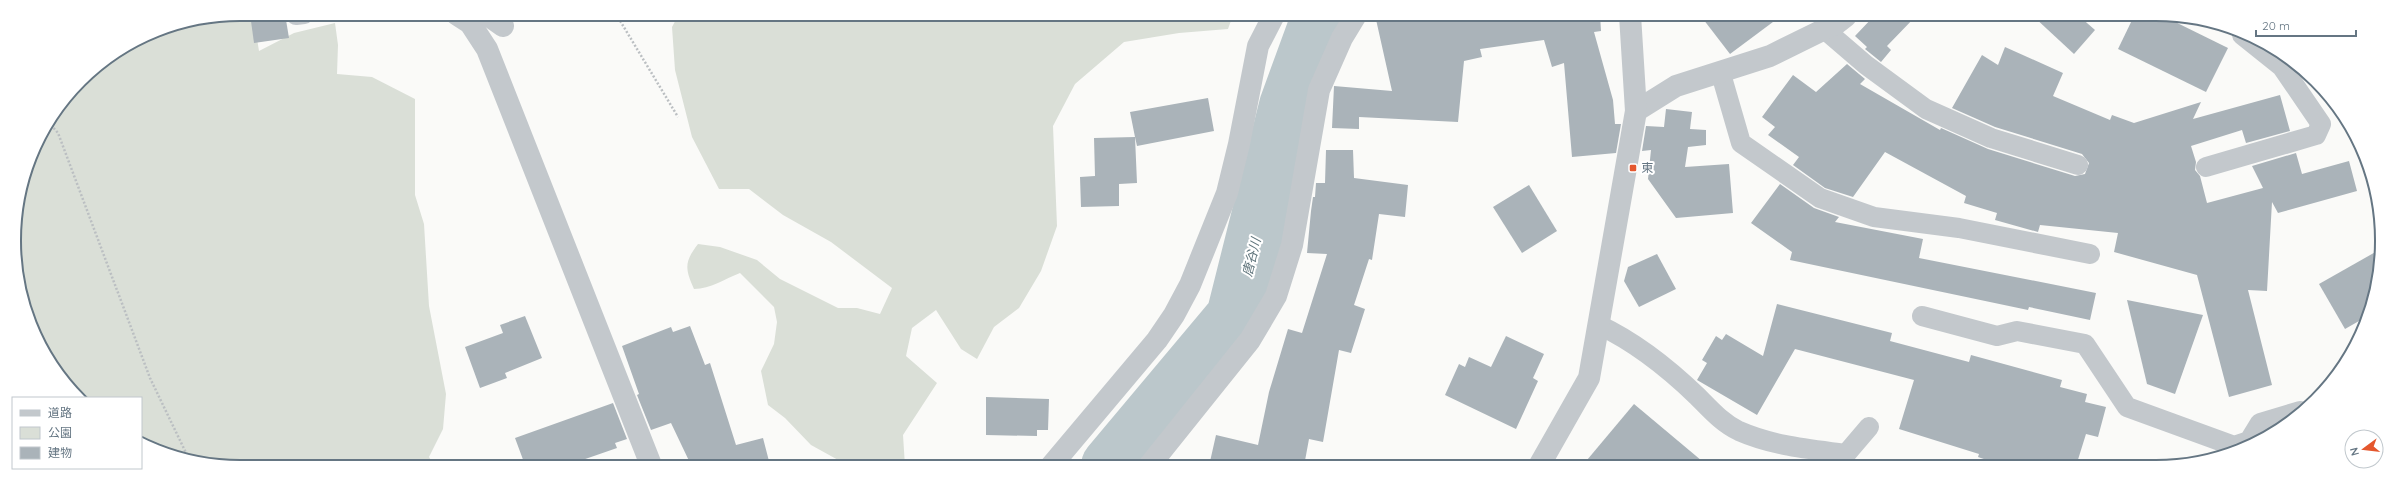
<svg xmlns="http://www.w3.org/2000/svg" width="2396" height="481" font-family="Quicksand,'Noto Sans JP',sans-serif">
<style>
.green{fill:#dadfd7}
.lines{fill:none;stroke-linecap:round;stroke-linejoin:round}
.river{stroke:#bbc7cb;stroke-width:60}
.building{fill:#aab3b9}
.path{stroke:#bbbfc2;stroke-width:2.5;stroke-dasharray:2 2;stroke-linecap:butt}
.service{stroke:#c3c8cc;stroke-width:20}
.minor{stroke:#c3c8cc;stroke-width:22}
.tertiary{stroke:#c3c8cc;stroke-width:22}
.poi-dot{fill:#e4572e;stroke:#fff;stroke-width:1.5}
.labels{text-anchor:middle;stroke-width:4;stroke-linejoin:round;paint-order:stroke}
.poi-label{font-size:12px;fill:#657683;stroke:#fff;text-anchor:start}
.water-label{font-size:13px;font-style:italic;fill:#60757c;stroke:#fff}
.rim{fill:none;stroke:#657683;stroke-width:2}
</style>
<rect width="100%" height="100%" fill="#fafaf8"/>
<!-- green -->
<g class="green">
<path d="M240,14h13l6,37 35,-18 41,-10 3,22 -1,29 35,3 43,22v96l9,29 5,82 17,88 -3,35 -14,28 5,8h-223l-70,-24v-43h-61l-10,-8 -44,-76 -12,-88 17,-72 50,-74 73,-49z"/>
<path d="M679,14l554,1 -5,14 -49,4 -55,9 -49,42 -22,42 4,100 -16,45 -22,37 -25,19 -17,32 -16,-10 -25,-39 -24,18 -6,28 31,27 -34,52 2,31h-56l-38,-21 -26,-27 -17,-13 -7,-34 13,-27 3,-22 -3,-15 -34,-34c-16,6 -29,16 -46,16 -9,-20 -10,-27 4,-45l22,3 37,13 23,19 58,29h19l23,6 12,-26 -61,-46 -48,-27 -34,-26h-30l-27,-52 -17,-67 -3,-43z"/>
</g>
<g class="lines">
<!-- river -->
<path class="river" d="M1111,466l125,-149 53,-211 27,-74 13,-17"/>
</g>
<!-- building -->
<g class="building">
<path d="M250,14h35l4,24 -35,5z"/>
<path d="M1375,15h225l1,16 -7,1 19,68 2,24h6l-5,29 -44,4 -8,-94 -12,4 -8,-27 -64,9 2,8 -18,4 -6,61 -99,-5v12l-27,-1 2,-42 58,5z"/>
<path d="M1700,15h41l40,1 -51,38z"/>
<path d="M1874,16h42l-29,30 4,4 -10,12 -16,-13 2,-2 -12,-11z"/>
<path d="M2033,16h46l16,14 -21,24z"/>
<path d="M2134,16h29l65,32 -22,44 -88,-43z"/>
<path d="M2005,47l58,26 -10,23 57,24 2,-5 22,8 67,-21 -8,17 87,-24 10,36 -44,12 -4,-13 -51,16 5,16 -1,8 5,6 7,27 56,-15 -11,-22 44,-13 6,21 47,-13 8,30 -79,22 -6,-11 -5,89 -19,-1 24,95 -43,12 -32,-122 -83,-23 4,-19 -78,-8 -2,7 -43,-12 2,-7 -33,-10 2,-7 -81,-44 -32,45 -28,-9 -32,-23 6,-8 -31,-22 7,-8 -13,-10 31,-42 23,17 31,-28 18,15 -5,5 80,46 1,-2 47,21 87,27 10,-2 4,-11 -7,-9 -87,-27 -43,-19 30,-53 16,10z"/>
<path d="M1208,98l6,33 -77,15 -2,-9 2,46 -18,1v22l-38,1 -1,-30 15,-1 -1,-38 41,-1 -5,-25z"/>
<path d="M1666,109l26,3 -2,17 16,1v15l-18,2 -3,20 44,-3 4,49 -57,5 -28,-39 3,-29 -9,1 4,-25 18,1z"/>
<path d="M1326,150h27l1,28 54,7 -3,32 -26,-3 -7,46 -3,-1 -15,46 11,4 -14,44 -12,-3 -16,92 -14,-3 -5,27h-95l7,-31 42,10 11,-53 19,-63 14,4 25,-79 -20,-1 4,-42 2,-14h2l1,-14h9z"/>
<path d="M1780,184l34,24 25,9 -4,5 88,17 -4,19 177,35 -6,27 -61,-13 -1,3 -238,-50 2,-8 -41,-29z"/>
<path d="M1529,185l28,46 -35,22 -29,-46z"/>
<path d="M2379,250l1,20 -14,47 -21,12 -26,-45z"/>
<path d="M1657,254l19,35 -37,18 -15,-26 4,-14z"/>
<path d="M2127,300l76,15 -28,79 -28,-10z"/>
<path d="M1777,304l115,29 -2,8 79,21 2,-7 91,25 -2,7 27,7 -2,8 21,5 -8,30 -12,-3 -10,32h-72l-26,-9 1,-3 -80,-25 15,-49 -119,-31 -38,66 -60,-35 10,-17 -5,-3 14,-24 6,4 4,-6 37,22z"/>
<path d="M525,316l17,42 -37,15 2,5 -27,10 -15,-41 38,-14 -3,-8z"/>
<path d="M690,326l15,39 5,-2 26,82 27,-7 7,27h-79l-20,-42 -20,7 -14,-35 2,-1 -17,-48 49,-19 2,5z"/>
<path d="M1506,336l38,18 -11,24 5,3 -22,48 -71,-34 14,-31 6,3 4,-10 22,10z"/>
<path d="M986,397l63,2 -1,31h-11v6l-51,-1z"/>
<path d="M613,403l14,36 -12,4 2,5 -49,17h-43l-10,-27z"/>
<path d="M1634,404l74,62h-126z"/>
</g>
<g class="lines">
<!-- path -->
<g class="path">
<path d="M616,14l62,103"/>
<path d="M51,125l7,8 92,245 38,79"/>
</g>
<!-- service -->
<g class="service">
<path d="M296,15l8,-1"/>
<path d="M1824,29l42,36 60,44 65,29 87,27"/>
<path d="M1721,74l20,69 79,55 54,19 85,11 131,26"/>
<path d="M2206,167l110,-32 5,-11 -39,-57 -40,-32"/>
<path d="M1922,316l75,20 20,-5 68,13 42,63 107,39 15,-5 11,-18 40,-12"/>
<path d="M1599,325c36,17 69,43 98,71 13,13 25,27 42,35 34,15 70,18 107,23l23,-27"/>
</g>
<!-- minor -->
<g class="minor">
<path d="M456,14l14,9 17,26 164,416"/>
<path d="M486,14l17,12"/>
<path d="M1636,111l40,-25 94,-30 67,-33 9,-7"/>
<path d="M1149,466l101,-126 26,-44 16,-51 27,-155 23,-52 14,-23"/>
<path d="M1539,466l50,-88 47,-267 -6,-96"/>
</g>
<!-- tertiary -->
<path class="tertiary" d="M1051,466l106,-126 17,-25 16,-30 37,-92 12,-49 19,-98 16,-31"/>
</g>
<!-- markers -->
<rect class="poi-dot" x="1629" y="164" width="8" height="8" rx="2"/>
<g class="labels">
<!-- poi labels -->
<g class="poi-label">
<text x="1641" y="172">東</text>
</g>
<!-- water labels -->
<g class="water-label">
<text transform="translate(1251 257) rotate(-76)" y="5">唐谷川</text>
</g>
</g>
<!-- crop -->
<path d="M0 0H2396V481H0ZM240 21H2156A219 219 0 0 1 2375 240V241A219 219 0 0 1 2156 460H240A219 219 0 0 1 21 241V240A219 219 0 0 1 240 21Z" fill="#fff" fill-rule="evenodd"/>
<path class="rim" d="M240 21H2156A219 219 0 0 1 2375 240V241A219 219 0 0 1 2156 460H240A219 219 0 0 1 21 241V240A219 219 0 0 1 240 21Z"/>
<!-- legend -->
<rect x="12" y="397" width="130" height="72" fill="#ffffff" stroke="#c1c8cd"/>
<rect x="20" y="410" width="20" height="6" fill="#c3c8cc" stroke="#c1c8cd"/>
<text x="48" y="417" font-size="12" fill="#657683">道路</text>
<rect x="20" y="427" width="20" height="12" fill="#dadfd7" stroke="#c1c8cd"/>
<text x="48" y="437" font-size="12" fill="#657683">公園</text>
<rect x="20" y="447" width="20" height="12" fill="#aab3b9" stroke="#c1c8cd"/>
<text x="48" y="457" font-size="12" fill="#657683">建物</text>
<!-- north arrow -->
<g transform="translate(2364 449) rotate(255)"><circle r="19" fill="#ffffff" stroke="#c1c8cd"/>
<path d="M0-3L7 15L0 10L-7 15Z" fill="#e4572e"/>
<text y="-6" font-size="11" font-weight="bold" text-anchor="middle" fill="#657683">N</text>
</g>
<!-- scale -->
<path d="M2256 30v6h100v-6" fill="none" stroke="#657683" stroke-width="2"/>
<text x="2262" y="30" font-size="12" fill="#657683" stroke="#ffffff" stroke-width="3" paint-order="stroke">20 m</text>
</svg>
